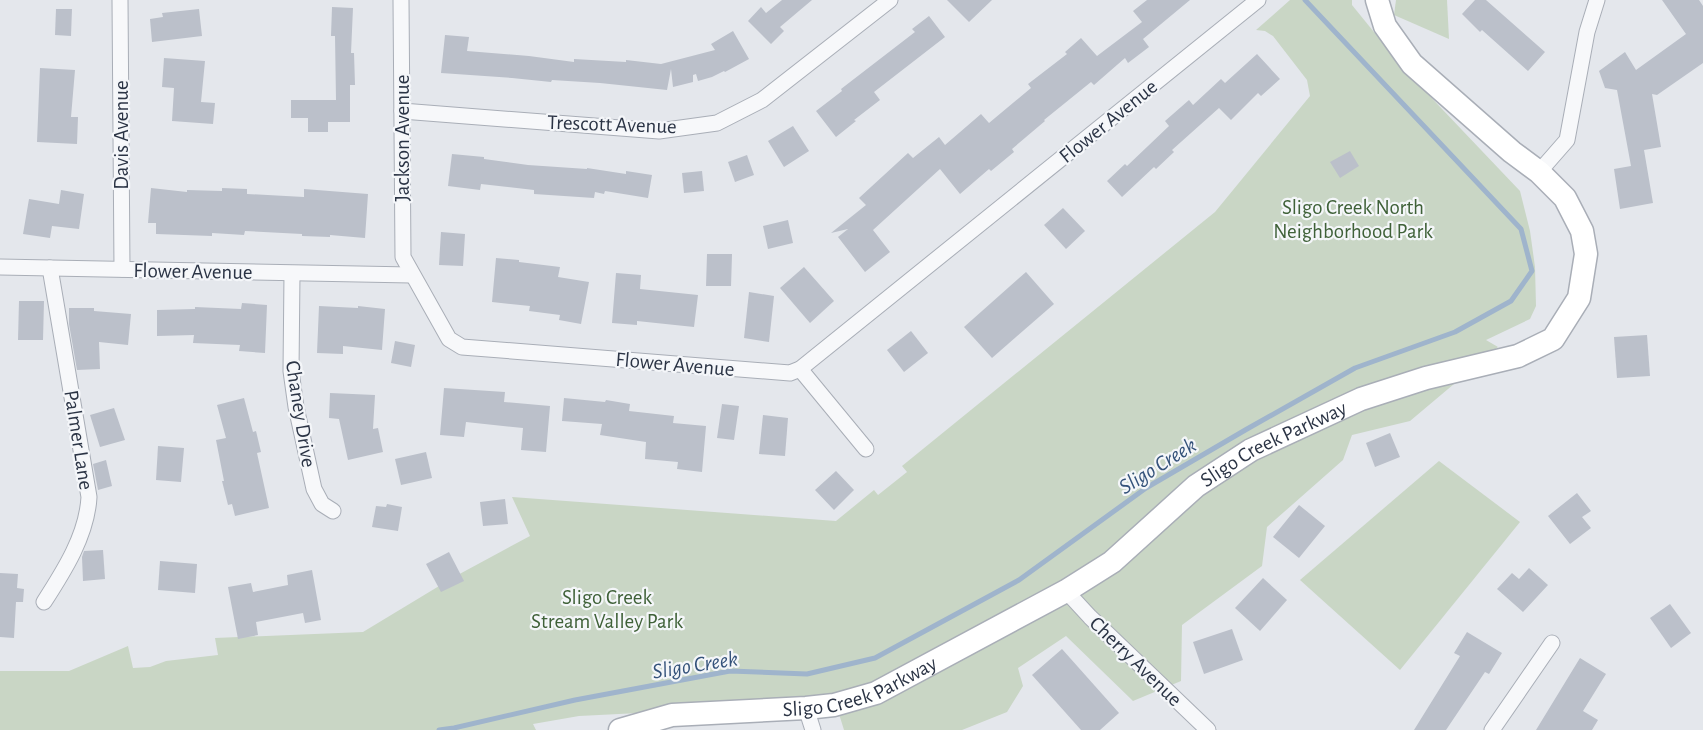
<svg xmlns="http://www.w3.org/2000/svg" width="1703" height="730" font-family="'Alegreya Sans',sans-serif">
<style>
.green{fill:#c9d6c5}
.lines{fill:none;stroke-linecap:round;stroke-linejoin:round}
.stream{stroke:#9fb4cc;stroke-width:5}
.building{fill:#bbc0ca}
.street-casing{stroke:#a9aeb7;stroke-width:17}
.secondary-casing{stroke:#a9aeb7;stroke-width:25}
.street{stroke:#f7f8fa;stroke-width:15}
.secondary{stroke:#fff;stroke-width:22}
.labels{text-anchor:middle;stroke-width:4.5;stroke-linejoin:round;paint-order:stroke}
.street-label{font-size:21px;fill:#2b3445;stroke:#f4f6f9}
.park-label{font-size:21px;fill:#3f6138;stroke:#f4f6f9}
.water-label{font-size:22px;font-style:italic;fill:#34527a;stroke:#f4f6f9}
</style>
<rect width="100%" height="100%" fill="#e4e7ec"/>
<!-- green -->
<g class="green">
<path d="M1290,0h62v5l52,64 116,122 10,40 5,36 1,39 -6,13 -44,21 12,7 -88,74 -58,14 -9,25 -76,67 -5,39 -80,59 -1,56 -48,20 -67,-65 -48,32 5,18 -16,26 -45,18h-118l-9,-29 -14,3 -242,12 -46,8 3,6h-536v-59h69l59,-25 5,22 17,-1 16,-6 52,-6 -3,-17 148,-6 91,-55 76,-41 -18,-39 324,24 38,-31 4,5 29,-23 -5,-6 313,-254 95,-116 -3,-16 -34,-44 -8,-5 -9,-1z"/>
<path d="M1396,0h51l2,39 -55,-24z"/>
<path d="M1439,461l81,61 -120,148 -100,-90z"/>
</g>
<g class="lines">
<!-- stream -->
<path class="stream" d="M439,730l15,-2 121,-28 155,-29 77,3 68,-16 144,-78 127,-92 101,-59 108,-61 100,-36 56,-31 21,-30 -11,-42 -216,-229"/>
</g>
<!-- building -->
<g class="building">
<path d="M782,0h30l-32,27 4,4 -13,13 -23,-23 13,-14 5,6z"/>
<path d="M947,0h45l-23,22z"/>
<path d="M1147,0h43l-47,39 6,8 -21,16 -3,-5 -31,27 -3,-3 -47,38 1,1 -33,28 2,3 -23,19 -2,-2 -29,25 -20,-25 -67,61 17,22 -25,20 -27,-35 10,-8 -17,4 35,-28 -7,-7 49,-45 5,5 26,-21 6,8 36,-31 8,9 42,-35 -3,-4 39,-30 -2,-2 16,-14 16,18 45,-34 -9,-11z"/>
<path d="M1475,0h11l59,52 -17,19 -46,-41 -2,2 -18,-18z"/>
<path d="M1662,0h37l4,6v57l-46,32 -5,-1 9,53 -17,3 9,53 -33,6 -6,-40 17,-3 -14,-76 -12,-2 -6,-17 26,-19 11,18 50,-36z"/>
<path d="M332,7l21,1 -2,45h3l1,32h-5v37h-22v10h-20v-14h-17v-18h45l-1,-64h-4z"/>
<path d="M56,9h16l-1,27 -16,-1z"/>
<path d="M199,9l3,27 -50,6 -2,-23 13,-2 -1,-4z"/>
<path d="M929,16l16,21 -71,55 6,8 -26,20 2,1 -20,16 -20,-26 26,-20 -1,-2 74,-57 -3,-3z"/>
<path d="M733,31l16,28 -24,13 -1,-1 -12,6 -14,4 -2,-7 -3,1v7l-20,5 -2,-18 -4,21 -67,-7 -48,-3 -1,2 -39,-4 -71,-5 4,-38 24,2 -2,14 62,5 45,6v-3l52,3v-2l35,4 54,-14 -4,-6z"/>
<path d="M1257,54l23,25 -19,17 -3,-3 -27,27 -12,-12 -47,42 2,2 -18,17 -2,-2 -32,30 -15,-16 18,-17 2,2 42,-40 -4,-5 24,-21 4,5 28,-26 4,4z"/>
<path d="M164,58l41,3 -4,41 14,1 -2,21 -41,-3 2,-33 -12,-1z"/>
<path d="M40,68l35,2 -4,47h7l-1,27 -40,-2z"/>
<path d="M793,126l16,25 -25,16 -16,-26z"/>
<path d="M1350,151l9,15 -19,12 -10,-16z"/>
<path d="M452,154l32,3v2l44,6 59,4v-1l39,6v-3l26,4 -4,23 -43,-7 -1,3 -9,-2 -1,6 -60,-4v-4l-53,-6 -1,6 -32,-4z"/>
<path d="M747,155l7,20 -19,7 -7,-20z"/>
<path d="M702,171l2,20 -20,2 -2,-20z"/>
<path d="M151,188l36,4v-2l35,1v-3l25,1v5l57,3v-8l64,5 -3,44 -35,-3v2l-28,-1v-2l-57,-3 -1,4 -32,-2v3l-56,-2v-11h-8z"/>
<path d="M61,190l23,4 -5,35 -27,-3 -2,12 -27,-4 6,-35 30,5z"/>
<path d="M1063,208l22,23 -19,18 -22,-24z"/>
<path d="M788,220l5,23 -25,6 -5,-23z"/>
<path d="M441,232l24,2 -2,32 -24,-1z"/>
<path d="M707,254h25l-1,32h-25z"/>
<path d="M496,258l23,2v2l41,5 -2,10 31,5 -8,42 -22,-4 1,-5 -31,-4 1,-5 -38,-4z"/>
<path d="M804,267l30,34 -24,22 -30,-35z"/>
<path d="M1026,272l28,32 -62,54 -28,-31z"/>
<path d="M616,273l25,2 -1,14 58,6 -4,32 -57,-6v4l-25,-2z"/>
<path d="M749,292l25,4 -5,46 -25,-4z"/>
<path d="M19,301h25l-1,39h-25z"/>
<path d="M242,303l25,2 -2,48 -26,-2 1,-6 -47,-2 1,-8 -37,1v-26l38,-1v-2l46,2z"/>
<path d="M319,306l39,2v-2l27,3 -3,41 -39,-4v8l-26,-1z"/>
<path d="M69,308h25v3l37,3 -3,31 -29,-3 1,27 -23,1 -8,-46z"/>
<path d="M911,331l17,22 -24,19 -17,-22z"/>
<path d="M1647,335l3,41 -33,2 -3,-41z"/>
<path d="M395,341l20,4 -4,22 -20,-4z"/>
<path d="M444,388l61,4 -1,10 46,4 -4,46 -25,-2 2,-22 -57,-6 -2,15 -24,-2z"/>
<path d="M330,393l45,2 -2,34 5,-1 5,24 -35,8 -9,-41 -10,-1z"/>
<path d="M244,398l9,34 3,-1 5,21 -4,1 12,55 -34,8 -3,-12 -4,1 -6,-24h2l-8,-41 10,-2 -9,-33z"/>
<path d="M564,398l41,4 1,-2 24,4 -1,7 45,5 -1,7 33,3 -4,46 -25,-3 1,-7 -33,-3 1,-17 -46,-7 2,-11 -40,-3z"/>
<path d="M722,404l17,2 -5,34 -17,-2z"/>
<path d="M114,408l11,32 -25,7 -10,-32z"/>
<path d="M763,415l25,3 -3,38 -26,-2z"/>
<path d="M1390,433l10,24 -25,10 -9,-24z"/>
<path d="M158,446l26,2 -3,34 -25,-2z"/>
<path d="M426,452l6,26 -31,7 -6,-26z"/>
<path d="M106,460l6,26 -14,4 -5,-26z"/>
<path d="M836,471l18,19 -20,20 -19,-20z"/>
<path d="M1577,493l14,18 -9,6 9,11 -21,16 -22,-28z"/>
<path d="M505,499l3,25 -25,2 -3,-24z"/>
<path d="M387,504l15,3 -4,24 -26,-4 4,-21 10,1z"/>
<path d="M1299,505l26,21 -26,32 -26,-21z"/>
<path d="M103,550l2,29 -22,2 -1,-24 2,-6z"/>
<path d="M449,552l15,29 -23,11 -15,-28z"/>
<path d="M160,561l37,3 -2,29 -37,-3z"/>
<path d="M1529,568l19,17 -25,27 -26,-23 15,-16 7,6z"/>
<path d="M312,570l9,50 -16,3 -2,-10 -47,9 2,13 -20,4 -10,-52 23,-4 2,9 35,-7 -1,-10z"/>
<path d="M0,573l18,1 -1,14 7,1 -1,13h-7l-2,36 -14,-1z"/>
<path d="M1263,578l24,22 -27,31 -25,-23z"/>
<path d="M1670,604l21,29 -20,15 -21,-30z"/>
<path d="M1232,629l11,31 -39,14 -11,-32z"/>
<path d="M1467,632l35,21 -13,21 -4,-2 -39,58h-32l46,-74 -6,-3z"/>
<path d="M1062,649l57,64 -19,17h-19l-49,-55z"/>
<path d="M1580,658l26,16 -23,37 15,9 -6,10h-56z"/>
</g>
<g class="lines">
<defs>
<g id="street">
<path d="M120,0l2,269"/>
<path d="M401,0l2,257 46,82 13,8 328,26 10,-4 458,-369"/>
<path d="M402,111l257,20 58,-8 45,-23 128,-100"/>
<path d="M1539,172l28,-32 20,-108 10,-32"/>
<path d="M0,267l411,8"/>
<path d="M292,274l-1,97 5,36 18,82 8,15 11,7"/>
<path d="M800,369l66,80"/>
<path d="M1066,591l24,26 118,113"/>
<path d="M44,602c20,-31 43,-67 45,-105l-39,-229"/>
<path d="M806,708l7,22"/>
<path d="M1492,730l60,-87"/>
</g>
<g id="secondary">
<path id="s1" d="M620,730l52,-15 134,-7 28,-3 42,-12 190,-102 46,-29 84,-76 55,-36 110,-51 65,-21 92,-22 35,-17 26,-41 7,-44 -4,-23 -17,-33 -26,-26 -27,-20 -100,-88 -27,-38 -8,-26"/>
</g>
</defs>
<!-- street casing -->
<use href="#street" class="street-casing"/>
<!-- secondary casing -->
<use href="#secondary" class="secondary-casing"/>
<!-- street -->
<use href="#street" class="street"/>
<!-- secondary -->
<use href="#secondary" class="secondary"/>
</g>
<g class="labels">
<!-- street labels -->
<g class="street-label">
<text transform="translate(1108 121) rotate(-39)" y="7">Flower Avenue</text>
<text transform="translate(612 124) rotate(2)" y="7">Trescott Avenue</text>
<text transform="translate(121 135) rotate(-90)" y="7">Davis Avenue</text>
<text transform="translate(402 138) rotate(-90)" y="7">Jackson Avenue</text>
<text transform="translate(193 271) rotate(1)" y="7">Flower Avenue</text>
<text transform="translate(675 364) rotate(5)" y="7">Flower Avenue</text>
<text transform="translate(301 414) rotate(81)" y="7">Chaney Drive</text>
<text transform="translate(79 440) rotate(81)" y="7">Palmer Lane</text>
<text dy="7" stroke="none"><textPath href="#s1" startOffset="732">Sligo Creek Parkway</textPath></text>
<text transform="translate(1136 661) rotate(44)" y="7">Cherry Avenue</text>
<text dy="7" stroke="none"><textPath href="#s1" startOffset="246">Sligo Creek Parkway</textPath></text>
</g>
<!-- park labels -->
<g class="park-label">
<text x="1353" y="214">Sligo Creek North<tspan x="1353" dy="24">Neighborhood Park</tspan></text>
<text x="607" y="604">Sligo Creek<tspan x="607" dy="24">Stream Valley Park</tspan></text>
</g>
<!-- water labels -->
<g class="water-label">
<text transform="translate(1157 465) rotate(-32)" y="8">Sligo Creek</text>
<text transform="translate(695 664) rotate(-9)" y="8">Sligo Creek</text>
</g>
</g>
</svg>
